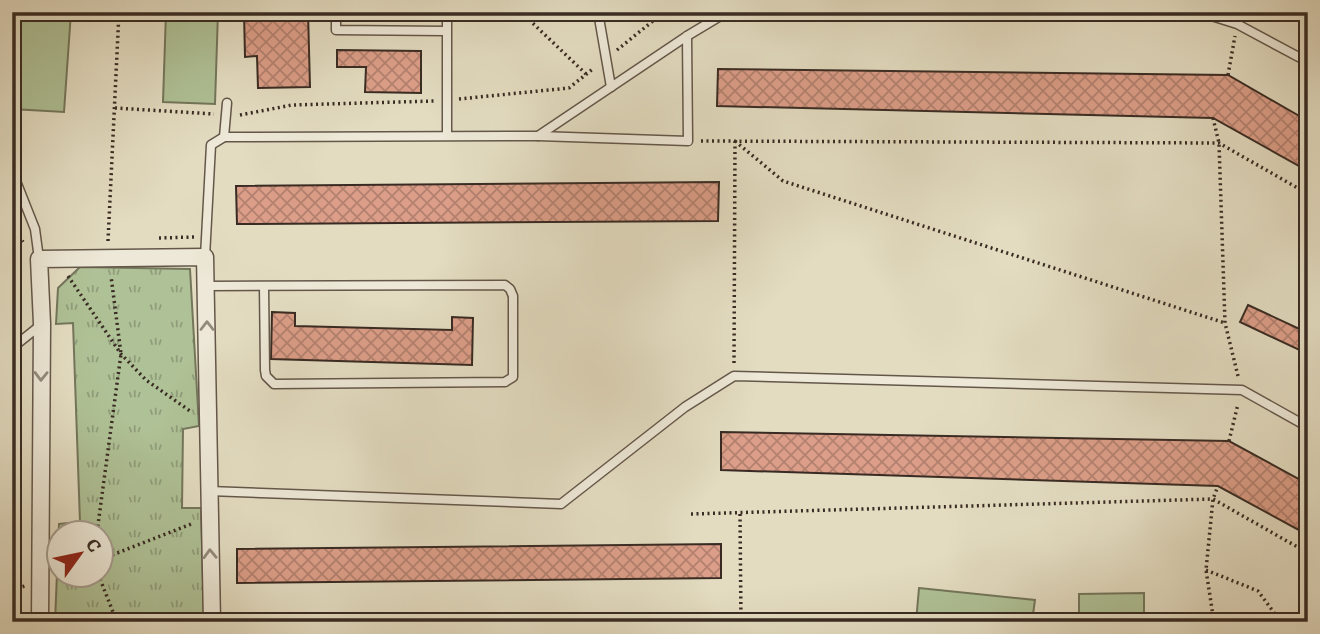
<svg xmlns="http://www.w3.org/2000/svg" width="1320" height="634" font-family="Alegreya,serif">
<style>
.grass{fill:url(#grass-tufts);stroke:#74765c;stroke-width:2;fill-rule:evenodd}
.pitch{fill:#afc196;stroke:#74765c;stroke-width:2}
.building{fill:url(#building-cross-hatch);stroke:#392b23;stroke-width:2}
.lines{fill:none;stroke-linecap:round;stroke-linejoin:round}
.service-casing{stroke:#64574a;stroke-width:11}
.minor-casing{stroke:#64574a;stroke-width:19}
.path{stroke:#392b23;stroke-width:3.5;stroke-dasharray:2 3.5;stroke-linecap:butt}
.service{stroke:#ede8d7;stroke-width:8}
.minor{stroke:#ede8d7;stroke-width:16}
.oneway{stroke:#938a7d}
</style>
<defs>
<pattern id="grass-tufts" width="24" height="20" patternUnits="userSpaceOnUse" patternTransform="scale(1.75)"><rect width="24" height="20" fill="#afc196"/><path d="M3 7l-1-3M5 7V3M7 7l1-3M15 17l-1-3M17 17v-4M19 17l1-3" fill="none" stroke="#8f9d7a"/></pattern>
<pattern id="building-cross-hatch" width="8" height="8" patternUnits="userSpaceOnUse" patternTransform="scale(1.75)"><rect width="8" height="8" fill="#dc9e88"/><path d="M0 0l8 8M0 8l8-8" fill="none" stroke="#b3816f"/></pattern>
</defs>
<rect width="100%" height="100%" fill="#e3dcc1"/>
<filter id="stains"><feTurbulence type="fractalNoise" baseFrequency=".00286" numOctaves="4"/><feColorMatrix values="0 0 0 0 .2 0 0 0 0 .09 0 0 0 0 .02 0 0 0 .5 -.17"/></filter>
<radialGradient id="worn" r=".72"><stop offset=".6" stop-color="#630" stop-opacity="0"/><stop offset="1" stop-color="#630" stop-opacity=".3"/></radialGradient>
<!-- grass -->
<path class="grass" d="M80,267l110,2 9,157 -16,3 -1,79h19l3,114h-149l4,-98 21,-2 -7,-199 -17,1 2,-36zM60,532h42v42h-42z"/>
<!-- pitch -->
<g class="pitch">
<path d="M13,12h58l-7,100 -52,-3z"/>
<path d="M166,12h52l-3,92 -52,-2z"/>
<path d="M919,588l116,12 -3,22h-116z"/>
<path d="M1144,593v29h-65v-28z"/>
</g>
<!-- building -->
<g class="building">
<path d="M244,12h64l2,75 -52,1 -1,-32 -12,1z"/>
<path d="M367,12h44v2l-44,1z"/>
<path d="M337,50l84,1v42l-56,-1 1,-25h-29z"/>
<path d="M718,69l510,6 80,46v50l-95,-53 -496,-12z"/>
<path d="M719,182l-1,39 -481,3 -1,-38z"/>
<path d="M1248,305l60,28v21l-68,-32z"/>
<path d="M272,312l23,1v13l157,4v-13l21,1 -1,47 -201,-6z"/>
<path d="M721,432l508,9 79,43v51l-90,-49 -497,-16z"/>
<path d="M721,544v34l-484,5v-34z"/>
</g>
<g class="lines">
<defs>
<g id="service">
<path d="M336,12v18l110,1"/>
<path d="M447,12v123"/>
<path d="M598,12l13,75"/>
<path d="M993,12l209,1 35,11 71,38"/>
<path d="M538,136l150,5 -1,-105"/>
<path d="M224,137l3,-34"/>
<path d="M12,171l23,58 4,30"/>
<path d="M205,257l6,-112 13,-8 314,-1 149,-100 40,-24"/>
<path d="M207,286l298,-1 5,4 3,7v81l-8,5 -231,2 -8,-8 -1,-6 -1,-84"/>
<path d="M12,348l30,-24"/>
<path d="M209,491l352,13 124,-97 49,-31 508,14 66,37"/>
</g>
<path id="minor" d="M40,622l2,-298 -3,-65 166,-2 7,365"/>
</defs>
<!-- service casing -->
<use href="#service" class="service-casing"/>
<!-- minor casing -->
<use href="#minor" class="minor-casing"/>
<!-- path -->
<g class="path">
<path d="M521,12l65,62"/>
<path d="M617,50l47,-38"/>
<path d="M1228,75l7,-39"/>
<path d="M459,99l110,-11 25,-20"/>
<path d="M115,108l99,6"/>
<path d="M240,115l52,-10 142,-4"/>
<path d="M1213,118l6,25 6,180 13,53"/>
<path d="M701,141l518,2 89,51"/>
<path d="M735,141l48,40 442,142"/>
<path d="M159,238l35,-1"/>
<path d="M12,239h9l2,3"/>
<path d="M108,241l11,-229"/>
<path d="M68,276l53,78 25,26 44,31"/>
<path d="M734,363l1,-222"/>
<path d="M1229,441l9,-37"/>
<path d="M691,514l522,-15 95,54"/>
<path d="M740,514l1,108"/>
<path d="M97,532l24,-178 -10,-78"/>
<path d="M102,559l92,-36"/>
<path d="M1206,570l52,21 23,31"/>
<path d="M98,574l19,48"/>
<path d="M12,590l13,-4"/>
<path d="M1214,622l-8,-52 7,-71 5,-13"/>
</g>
<!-- service -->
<use href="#service" class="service"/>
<!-- minor -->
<use href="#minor" class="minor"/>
</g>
<!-- one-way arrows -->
<defs><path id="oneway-chevron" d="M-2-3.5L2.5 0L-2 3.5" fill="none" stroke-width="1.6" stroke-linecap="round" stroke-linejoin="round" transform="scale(1.75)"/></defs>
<g class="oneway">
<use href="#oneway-chevron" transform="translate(207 326) rotate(-90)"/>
<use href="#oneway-chevron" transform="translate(41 376) rotate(91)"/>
<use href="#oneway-chevron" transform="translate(210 554) rotate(-92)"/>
</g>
<!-- margin -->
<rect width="1320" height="634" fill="none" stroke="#e3dcc1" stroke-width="42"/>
<rect x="14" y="14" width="1292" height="606" fill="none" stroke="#392b23" stroke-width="3.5"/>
<rect x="21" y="21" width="1278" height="592" fill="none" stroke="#392b23" stroke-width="2"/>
<!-- north arrow -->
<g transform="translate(80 554) rotate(57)"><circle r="33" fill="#ede8d7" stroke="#a59c8f" stroke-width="2"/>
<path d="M0-5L12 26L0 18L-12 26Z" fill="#8f2418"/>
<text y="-10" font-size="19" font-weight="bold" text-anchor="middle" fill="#392b23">С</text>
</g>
<rect width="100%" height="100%" filter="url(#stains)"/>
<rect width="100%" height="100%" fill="url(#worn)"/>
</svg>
